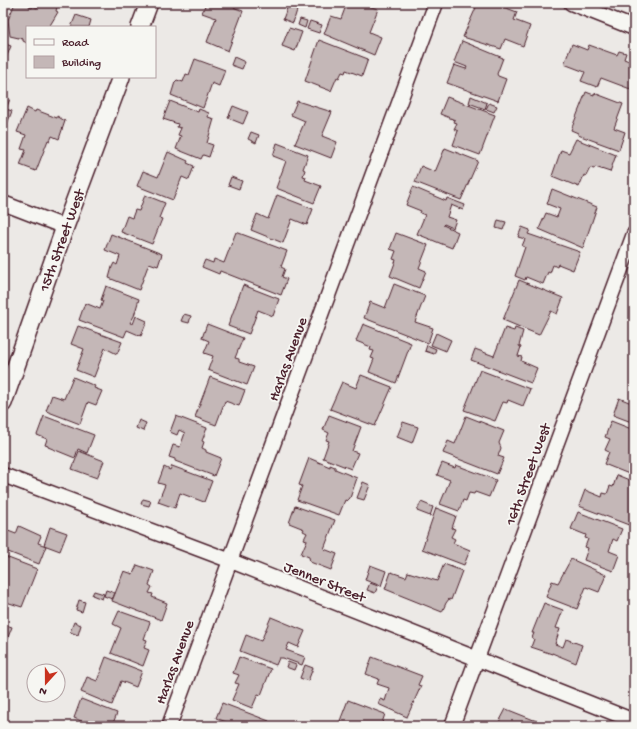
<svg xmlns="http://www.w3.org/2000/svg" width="637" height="729" font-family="'Gochi Hand',sans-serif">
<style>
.building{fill:#c4b7b7;stroke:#4a1f2b}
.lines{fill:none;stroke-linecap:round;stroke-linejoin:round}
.minor-casing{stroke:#4a1f2b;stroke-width:17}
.tertiary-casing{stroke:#4a1f2b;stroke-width:20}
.minor{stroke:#f6f6f2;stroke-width:14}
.tertiary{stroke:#f6f6f2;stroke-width:17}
.labels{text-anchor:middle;stroke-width:3.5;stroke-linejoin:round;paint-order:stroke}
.street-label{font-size:15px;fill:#4a1f2b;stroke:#f6f6f2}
</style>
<rect width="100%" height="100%" fill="#ece9e6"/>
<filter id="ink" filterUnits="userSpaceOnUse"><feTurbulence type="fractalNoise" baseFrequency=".025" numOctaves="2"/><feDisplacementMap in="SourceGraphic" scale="8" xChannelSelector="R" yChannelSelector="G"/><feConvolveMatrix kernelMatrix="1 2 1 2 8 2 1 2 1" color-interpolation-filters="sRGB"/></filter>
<g filter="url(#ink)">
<!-- building -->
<g class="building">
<path d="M15,3h16l-2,4 3,1 1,-2 4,2 2,-5h8l10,4 -1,4 2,1 -9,15h-22v16l-4,-2v-2l-13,-3 -2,-16z"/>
<path d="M206,3h17l20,8 -15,40 -21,-9 9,-24 -14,-5z"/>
<path d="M289,3l9,4 -5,16 -10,-4z"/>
<path d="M347,3h11l20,6 -9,23 12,5 -7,18 -50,-21 7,-18 10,3z"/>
<path d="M478,3h15l24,9 -3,8 16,6 -7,20 -18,-7 -4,10 -38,-12z"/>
<path d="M76,15l15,5 -2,7h-18z"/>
<path d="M300,19l7,2 -2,7 -7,-3z"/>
<path d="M310,21l12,4 -3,8 -12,-4z"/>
<path d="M289,28l13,4 -7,19 -13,-5z"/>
<path d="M319,40l49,19 -6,17 -16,-6 -1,3 -3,-1 -3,6 -2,-1 -6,14 -26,-10z"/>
<path d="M462,41l41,17 -6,16 1,2 8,3 -8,22 -51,-18 7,-18 12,4 1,-2 -13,-5z"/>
<path d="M3,43l8,3 -7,17h-1z"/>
<path d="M572,44l15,6 2,-5 28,10 2,-4 7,2 -2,6 10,4 -1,27 -32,-12 -4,9 -16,-6 4,-9 -21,-8z"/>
<path d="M234,57l11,5 -3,7 -11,-4z"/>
<path d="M195,59l30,11 -6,16 -7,-3 -9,25 -32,-13 4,-13 2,-2 6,2 3,-8 3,1z"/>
<path d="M586,92l8,3v-2l29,11 -9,24 11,4 -6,18 -41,-15v-2l-7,-3z"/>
<path d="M3,96l7,3 -4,10 6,2 -8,21 1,1 -1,4z"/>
<path d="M471,96l16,7 -2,6 -16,-6z"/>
<path d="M447,97l48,18 -15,40 -27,-10 5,-14 -4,-2 3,-6 -3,-1 1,-2 -15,-6z"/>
<path d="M170,101l28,11 1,-3 10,4 -1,4 6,2 -7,24 6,2 -4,12 -6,-2 -2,4 -25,-10 5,-13 -3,-1 3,-7 -4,-1 1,-3 -15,-5z"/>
<path d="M297,101l35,11 -10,24 15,6 -6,16 -36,-14 10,-23 -14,-6z"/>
<path d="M489,103l8,3 -3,6 -8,-3z"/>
<path d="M233,106l15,6 -5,12 -15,-6z"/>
<path d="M27,108l8,4 1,-2 21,8v-2l8,5 -6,18 -7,-3 -2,5 -2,-1 -12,31 -16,-6 6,-15 -5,-1 5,-14 -9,-3z"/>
<path d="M251,132l8,3 -3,8 -8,-4z"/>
<path d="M576,139l40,16 -6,17 -15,-5 -1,2 -4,-1 -4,8 -2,-1 -5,12 -27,-11 9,-26 8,3z"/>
<path d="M277,143l31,12 -5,14 2,1 -2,6 3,1 -1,3 16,6 -7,17 -38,-15 10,-27 -13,-5z"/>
<path d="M445,148l33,13 -17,39 -46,-18 6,-16 14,6z"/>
<path d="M168,152l20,9 -1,2 7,3 -5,14 -7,-3 -9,23 -36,-14 6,-15 15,6z"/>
<path d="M231,177l11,4 -3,8 -11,-4z"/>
<path d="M413,187l33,14 1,-3 18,7 -2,5 -12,-5 -4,12 9,3 -3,8 -9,-4 -1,1 15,7 -6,16 -35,-14 8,-19 -5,-2 1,-2 -15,-6z"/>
<path d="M552,189l45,18 -14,41 -44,-19 7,-16 11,4 3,-8 -13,-5z"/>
<path d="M145,195l20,8 -6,15 3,1 -10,25 -31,-12 6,-16 5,2 3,-8 4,1z"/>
<path d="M277,195l36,14 -6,16 -15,-6 -9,24 -32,-13 6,-16 11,5z"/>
<path d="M498,220l8,2 -3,8 -7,-2z"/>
<path d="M522,227l8,3 -2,4 52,18 -7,18 -15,-6 -1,3 -4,-2 -3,8 -2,-1 -5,12 -17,-7 -1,3 -10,-4 10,-29 -3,-1 3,-7 -7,-2z"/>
<path d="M236,232l51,19 -6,16 4,2 -3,8 5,2 -6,16 -61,-24 -1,3 -17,-7 3,-7 8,3 1,-4 10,4z"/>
<path d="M396,233l32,12 -9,23 7,3 -7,17 -29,-12 6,-16 -3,-1 3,-8 -6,-2z"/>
<path d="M111,234l51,20 -4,12 -9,-3 -10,27 -30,-12 3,-11 2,-4 3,2 3,-9 -15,-6z"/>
<path d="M519,280l44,18 -6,16 -6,-3 -12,24 -36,-15z"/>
<path d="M394,284l31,12 -10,26 18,6 -5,15 -64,-25 6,-16 15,6z"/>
<path d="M243,285l36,14 -6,17 -15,-6 -9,24 -21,-8z"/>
<path d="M106,286l33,13 -5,17 -4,7 3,1 3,-8 11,5 -6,15 -14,-6 -3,7 -45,-17 6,-17 15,6 3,-8 -2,-1z"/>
<path d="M184,314l7,2 -2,7 -8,-2z"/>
<path d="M207,324l36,14 -8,20 4,1v3l15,5 -7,18 -39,-15 5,-14 -9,-3 5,-12 -7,-3z"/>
<path d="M363,324l48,19 -15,40 -27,-11 5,-13 -3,-1 3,-7 -4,-1 1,-3 -15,-6z"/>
<path d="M78,326l44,16 -5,12 -12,-6 -11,29 -18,-7 8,-21 -13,-5z"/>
<path d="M505,328l9,3 1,-3 8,3 -4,15 2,1 -3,9 4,1 -1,4 16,7 -6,15 -60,-23 4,-11 19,7z"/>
<path d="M436,333l15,7 -5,11 -15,-6z"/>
<path d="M427,345l9,4 -2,5 -9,-3z"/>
<path d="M480,370l50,19 -7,17 -15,-6 -1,3 -4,-1 -8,19 -31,-11z"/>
<path d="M361,375l31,12 -17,39 -45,-17 12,-27 14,6z"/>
<path d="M73,377l22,9 -1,2 8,3 -6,14 -8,-3 -8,22 -34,-13 6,-16 12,4z"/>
<path d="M210,377l35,13 -6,16 -14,-5 -9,24 -21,-8z"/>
<path d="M619,398l15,6v19l-21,-8z"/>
<path d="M329,415l32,12 -9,24 6,2 -7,16 -28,-11 6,-17 -3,-1 3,-7 -6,-3z"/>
<path d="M44,416l50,19 -7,18 -9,-4 -3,9 -27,-11v-1l-3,-1 2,-6 -10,-4z"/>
<path d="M176,416l31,12 -5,13 2,1 -2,6 4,2v2l15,6 -7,18 -39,-15v-2l-6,-2 4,-12 7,2 5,-14 -6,-3 -2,5 -7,-3z"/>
<path d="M466,416l38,15 -5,12 2,5 -3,8 6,2 -7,16 -54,-21 5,-12 7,3z"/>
<path d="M139,420l7,3 -3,8 -7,-3z"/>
<path d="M611,421l23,9v46l-30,-12 5,-12 -4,-2 5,-11 -5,-2z"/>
<path d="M403,422l15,5 -6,16 -15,-6z"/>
<path d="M79,451l25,10 -7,17 -25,-9z"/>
<path d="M309,458l21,9v-2l5,2v2l22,9 -7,20 -3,3 -2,-1 -6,15 -42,-15 5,-14 -3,-1z"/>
<path d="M442,463l13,5 1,-3 40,15 -7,17 -14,-5 -1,2 -5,-1 -3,8 -3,-1 -4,11 -19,-7 10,-24 -13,-5z"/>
<path d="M172,466l40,15 -8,21 -24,-9 -5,15 -17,-6 7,-17 -7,-2 6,-16 6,3z"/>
<path d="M617,475l17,7v45l-55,-21 6,-16 17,7 1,-4 4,1 3,-8 3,1z"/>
<path d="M363,482l7,3 -6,15 -7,-2z"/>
<path d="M143,499l8,2 -2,5 -8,-2z"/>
<path d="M421,502l12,5 -3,9 -13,-5z"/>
<path d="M295,506l40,14 -11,29 13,5 -6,16 -21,-8 -1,-5 -8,-3 6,-14 -3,-1 3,-6 -4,-2 1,-2 -15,-6z"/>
<path d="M436,508l20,8 -4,12 3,1 -4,8 4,2 -2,4 17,7 -6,15 -42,-16z"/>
<path d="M578,512l44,17 -5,12 -4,-2 -4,12 10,4 -6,16 -29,-11 4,-12 -3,-1 3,-8 -3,-1 1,-3 -15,-6z"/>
<path d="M19,526l22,10 -3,7 8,3 -7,18 -36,-14v-21l13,5z"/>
<path d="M50,527l17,6 -7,18 -16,-6z"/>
<path d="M3,556l34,13 -15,38 -19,-6z"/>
<path d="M571,559l35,16 -7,17 -13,-5 -9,22 -31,-12 6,-16 6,2z"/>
<path d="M444,564l18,7 -11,29 -2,-1 -3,4 -4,9 -57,-23 6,-17 15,5 2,-5 29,9z"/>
<path d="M137,565l17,6 -5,14 3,2 -3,6 4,1 -1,3 15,6 -6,17 -49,-19 12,-30 9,3z"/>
<path d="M370,565l16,6 -5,15 -16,-6z"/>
<path d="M370,583l8,3 -3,7 -8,-3z"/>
<path d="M106,590l9,3 -3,6 -8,-3z"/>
<path d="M94,591l10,3 -2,5 -10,-4z"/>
<path d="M79,600l6,2 -3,10 -6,-2z"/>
<path d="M544,603l19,7 -7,18 4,1 -5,15 8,3 3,-8 16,6 -6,18 -24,-10v1l-21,-7 3,-8 -2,-1 2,-5h-2z"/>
<path d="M119,611l31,11 -6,17 3,1 -3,8 5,2 -6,16 -32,-13 10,-25 -8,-4z"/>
<path d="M271,617l34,14 -7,16 -9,-4 -3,7 19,7 -3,8 -19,-7h-4l-3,7 -36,-14 6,-16 15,6z"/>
<path d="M74,622l7,3 -3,10 -8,-3z"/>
<path d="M3,624l9,3 -9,23z"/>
<path d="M106,657l36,14 -6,16 -15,-6 -9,24 -31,-13 6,-15 10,4z"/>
<path d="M239,657l32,12 -10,26 -3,-1 -6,14 -20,-8 7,-16 -4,-1 4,-8 -6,-2z"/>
<path d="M372,657l50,19 -4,9 3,1 -14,31 -29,-13 2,-5 5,2 4,-13 -12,-4 2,-5 -13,-5z"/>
<path d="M288,662l8,3 -2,5 -8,-3z"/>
<path d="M305,665l8,3 -5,13 -8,-3z"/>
<path d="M81,699l36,14 -5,13h-27l1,-3 -12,-5z"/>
<path d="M348,700l37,14 -4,12h-43z"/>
<path d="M222,703l47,18 -2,5h-37l1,-2 -15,-6z"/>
<path d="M506,709l43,17h-52z"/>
</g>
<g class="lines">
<defs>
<g id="minor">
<path d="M571,3l63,25"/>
<path d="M3,203l62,24"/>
<path d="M3,475l228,86 403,160"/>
<path d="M169,726l267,-723"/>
<path d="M452,726l182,-492"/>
</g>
<g id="tertiary">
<path d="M140,27l9,-24"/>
<path d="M3,403l62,-176 56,-150"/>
</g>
</defs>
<!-- minor casing -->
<use href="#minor" class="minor-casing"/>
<!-- tertiary casing -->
<use href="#tertiary" class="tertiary-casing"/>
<!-- minor -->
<use href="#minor" class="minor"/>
<!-- tertiary -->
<use href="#tertiary" class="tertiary"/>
</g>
</g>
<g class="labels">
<!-- street labels -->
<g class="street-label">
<text transform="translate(61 240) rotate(-70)" y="5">15th Street West</text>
<text transform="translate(287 359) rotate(-70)" y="5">Harlas Avenue</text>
<text transform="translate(527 474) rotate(-70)" y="5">16th Street West</text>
<text transform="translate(325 581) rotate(22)" y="5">Jenner Street</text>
<text transform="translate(174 662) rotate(-70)" y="5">Harlas Avenue</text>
</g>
</g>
<!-- margin -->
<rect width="637" height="729" fill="none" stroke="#f6f6f2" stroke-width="16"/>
<rect x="8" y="8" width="621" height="713" fill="none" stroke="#4a1f2b" stroke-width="1.5" filter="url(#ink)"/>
<!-- legend -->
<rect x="26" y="26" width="130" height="52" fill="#f6f6f2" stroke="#b1a0a2"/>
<rect x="34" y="39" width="20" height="6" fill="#f6f6f2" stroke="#b1a0a2"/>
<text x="62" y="46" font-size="12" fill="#4a1f2b">Road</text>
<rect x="34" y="56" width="20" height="12" fill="#c4b7b7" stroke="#b1a0a2"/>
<text x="62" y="66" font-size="12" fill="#4a1f2b">Building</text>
<!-- north arrow -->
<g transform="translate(46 683) rotate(201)"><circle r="19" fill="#f6f6f2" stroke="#b1a0a2"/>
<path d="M0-3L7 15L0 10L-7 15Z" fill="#c8321e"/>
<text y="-6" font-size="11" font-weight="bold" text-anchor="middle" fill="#4a1f2b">N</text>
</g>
</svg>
